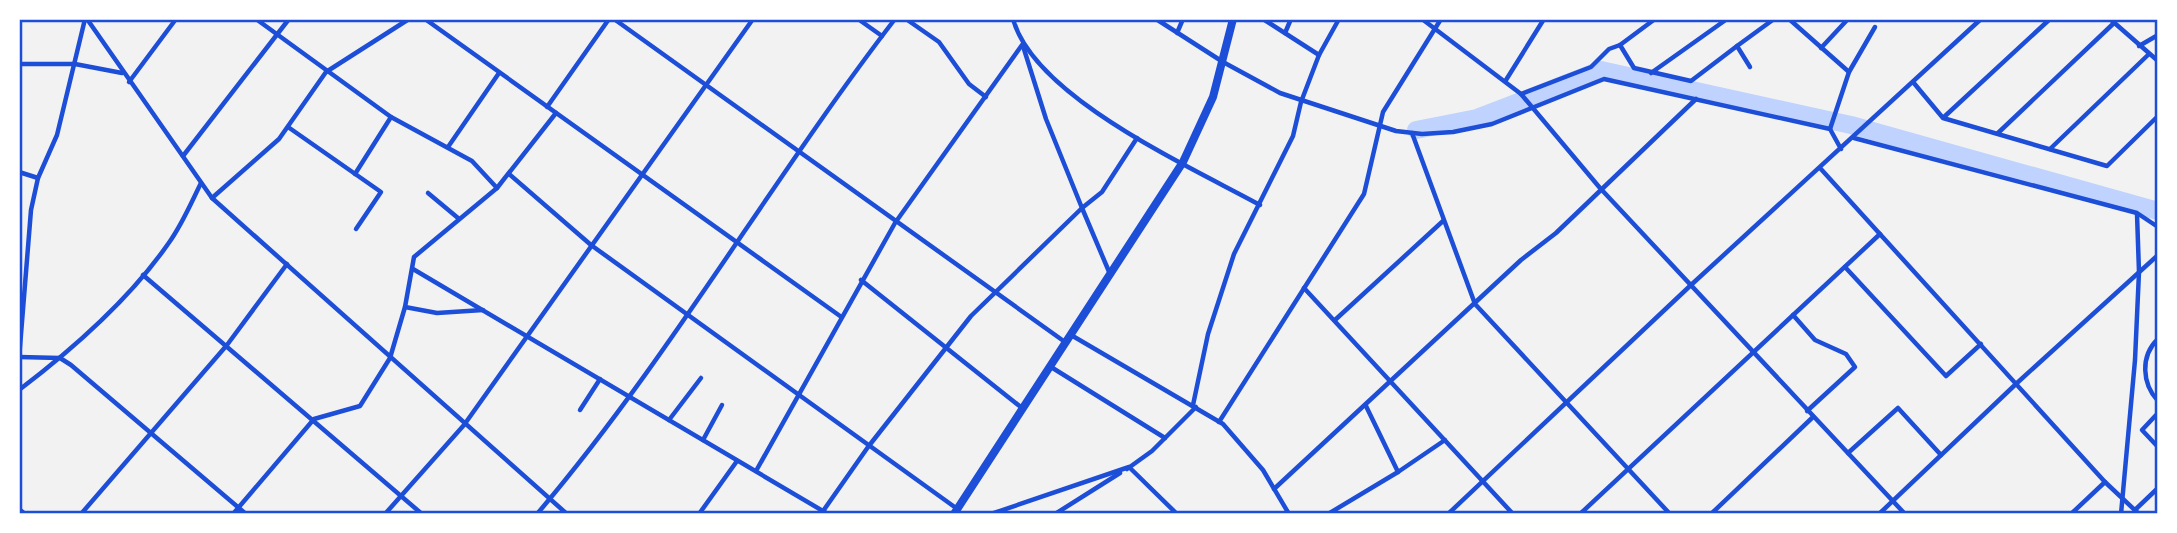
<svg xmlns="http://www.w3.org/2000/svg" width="2177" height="533" font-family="'Crimson Pro',serif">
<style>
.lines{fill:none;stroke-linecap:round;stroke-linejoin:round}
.river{stroke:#bfd3fe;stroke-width:18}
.minor{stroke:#1d4ed8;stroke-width:4.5}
.primary{stroke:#1d4ed8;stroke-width:8}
.neatline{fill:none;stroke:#1d4ed8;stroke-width:2.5}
</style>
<rect width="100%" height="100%" fill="#f2f2f2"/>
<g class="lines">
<!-- river -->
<path class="river" d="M1416,130l61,-12 124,-48 250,55 307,86"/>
<!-- minor -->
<g class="minor">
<path d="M87,19l125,179 355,316"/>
<path d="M256,19l135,98 81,44 25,27"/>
<path d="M425,19l415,297"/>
<path d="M614,19l451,323"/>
<path d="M858,19l24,17"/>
<path d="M906,19l33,23 30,42 17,13"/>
<path d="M1013,19c21,78 178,148 247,186"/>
<path d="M1156,19l67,43 57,31 116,38 26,3 31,-2 39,-8 112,-45 226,50 11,20"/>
<path d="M1263,19l56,36"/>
<path d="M1422,19l99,75 79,94 305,326"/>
<path d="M1655,19l-35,26 14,23 57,13 46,-35 13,21"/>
<path d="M1789,19l60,53"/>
<path d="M2110,19l48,42"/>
<path d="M1177,33l6,-14"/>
<path d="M1285,33l6,-14"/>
<path d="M1023,46l23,73 36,89 20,-16 35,-54"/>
<path d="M1737,46l37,-27"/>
<path d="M2139,46l19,-11"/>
<path d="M1821,48l27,-29"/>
<path d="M19,64h56l47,9"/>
<path d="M1651,73l76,-54"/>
<path d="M1506,80l38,-61"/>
<path d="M129,82l47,-63"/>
<path d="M1913,82l30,36 164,48 51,-50"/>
<path d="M1521,94l70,-27 18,-18 11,-4"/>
<path d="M547,107l62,-88"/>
<path d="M1944,117l106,-98"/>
<path d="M288,127l93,65 -25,37"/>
<path d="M1830,129l19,-57 26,-45"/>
<path d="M1412,133l63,171 195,210"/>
<path d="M1998,133l116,-110"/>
<path d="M1854,138l283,75 21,14"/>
<path d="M448,147l51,-74"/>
<path d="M2050,149l99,-95"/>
<path d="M183,156l106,-137"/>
<path d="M1820,168l285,314 34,32"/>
<path d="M19,172l19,6"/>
<path d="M355,174l36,-57"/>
<path d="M509,174l82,71 365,263"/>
<path d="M428,193l30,25"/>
<path d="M212,198l67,-59 47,-67 83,-53"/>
<path d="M1845,267l101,109 35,-32"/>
<path d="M413,269l415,245"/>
<path d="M143,275l279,239"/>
<path d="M861,280l161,128"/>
<path d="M1304,288l209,226"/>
<path d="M405,307l32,6 46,-3"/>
<path d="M1793,315l22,25 31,14 9,13 -48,44"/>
<path d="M1335,320l108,-99"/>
<path d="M1071,335l152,89 40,46 26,44"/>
<path d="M2158,339c-18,17 -16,45 0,62"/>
<path d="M19,357l41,1 11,7 175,149"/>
<path d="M19,359l12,-149 7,-32 19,-43 28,-116"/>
<path d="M1051,367l114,71"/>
<path d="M19,390c54,-41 110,-90 149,-146 14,-19 23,-41 33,-61"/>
<path d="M1193,405l15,-71 26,-80 59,-118 8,-34 18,-47 20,-36"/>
<path d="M580,410l20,-31"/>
<path d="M2158,413l-16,17 16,17"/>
<path d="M669,420l32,-42"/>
<path d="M1219,422l145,-228 19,-82 58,-93"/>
<path d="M703,440l19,-35"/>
<path d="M1848,453l50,-45 43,47"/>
<path d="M1127,469l25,-18 44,-44"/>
<path d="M756,471l139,-248 127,-178"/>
<path d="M1398,472l47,-32"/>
<path d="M1274,489l247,-229 35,-27 140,-134"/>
<path d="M19,509l6,5"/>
<path d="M2135,510l23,-22"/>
<path d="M81,514l146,-169 60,-81"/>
<path d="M233,514l81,-95 46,-13 30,-48 15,-51 9,-50 83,-69 59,-75"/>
<path d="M385,514l79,-89 289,-406"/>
<path d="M537,514c132,-155 234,-334 358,-495"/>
<path d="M699,514l38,-53"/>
<path d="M821,514l47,-67 103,-131 111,-108 28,66"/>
<path d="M991,514l138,-47 48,47"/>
<path d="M1055,514l65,-41"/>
<path d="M1328,514l70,-42 -32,-66"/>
<path d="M1448,514l243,-229 290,-266"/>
<path d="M1580,514l300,-280"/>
<path d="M1711,514l102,-97"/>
<path d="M1879,514l138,-131 141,-128"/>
<path d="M2071,514l34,-32"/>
<path d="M2121,514l14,-154 4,-88 -2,-58"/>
</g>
<!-- primary -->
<path class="primary" d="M954,514l229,-352 30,-65 20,-78"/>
</g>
<!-- border -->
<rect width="2177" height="533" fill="none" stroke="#ffffff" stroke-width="42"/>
<rect x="21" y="21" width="2135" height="491" class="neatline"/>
</svg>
